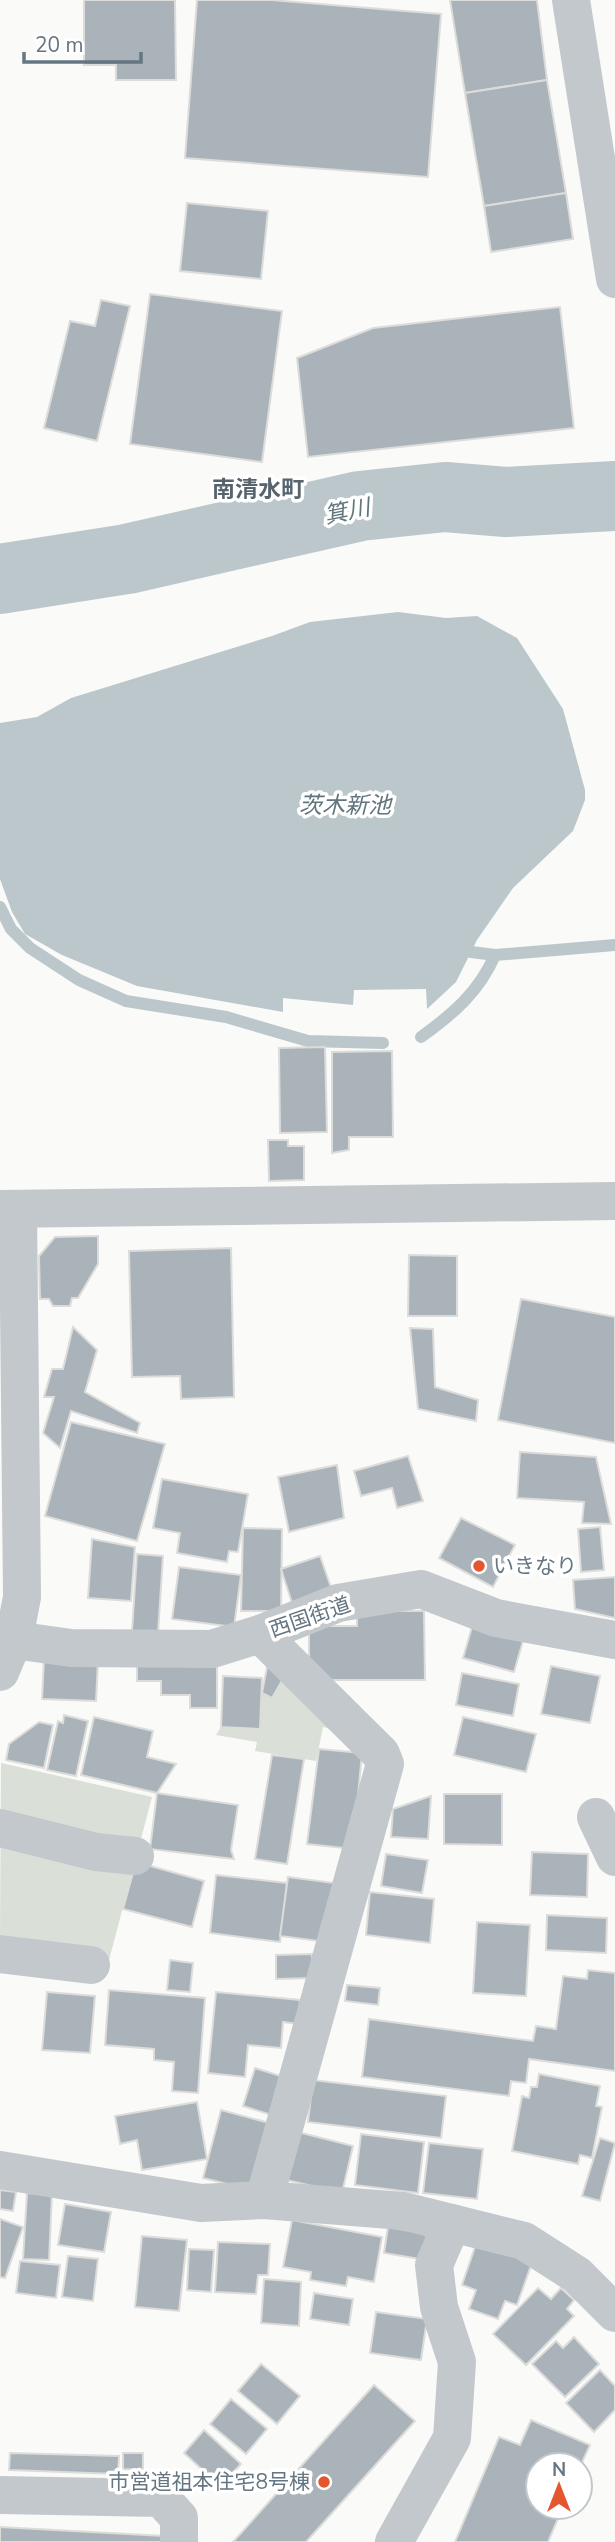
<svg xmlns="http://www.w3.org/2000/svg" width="615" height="2542" font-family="'Nunito Sans','Noto Sans JP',sans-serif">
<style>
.green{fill:#dadfd7}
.water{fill:#bbc7cb}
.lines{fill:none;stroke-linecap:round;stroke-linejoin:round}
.stream{stroke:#bbc7cb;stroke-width:12}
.river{stroke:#bbc7cb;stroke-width:70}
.building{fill:#aab3b9;stroke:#dcdcda;stroke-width:2}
.minor{stroke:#c3c8cc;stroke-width:38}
.tertiary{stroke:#c3c8cc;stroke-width:38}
.poi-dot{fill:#e4572e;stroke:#fff;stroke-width:2.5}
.labels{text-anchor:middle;stroke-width:7;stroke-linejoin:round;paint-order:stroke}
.poi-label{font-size:21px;fill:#657683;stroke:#fff;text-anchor:start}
.street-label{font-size:21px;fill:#657683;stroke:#fff}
.neighbourhood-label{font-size:23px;font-weight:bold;fill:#57646e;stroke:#fff}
.water-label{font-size:23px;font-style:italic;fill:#60757c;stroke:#fff}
</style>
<rect width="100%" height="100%" fill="#fafaf8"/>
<!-- green -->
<g class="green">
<path d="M287,1672l67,62 -31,-7 -7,34 -61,-10 2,-9 -41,-7 5,-8 39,2 2,-36 10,5z"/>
<path d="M1,1763l151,34 -43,163 -109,-18z"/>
</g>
<!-- water -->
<path class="water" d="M398,612l48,6 31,-2 40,22 46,71 22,81v10l-12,31 -60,57 -36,52 -21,42 -29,27 -1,-20 -72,1 -1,15 -70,-7v14l-146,-26 -75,-31 -37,-21 -13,-22 -12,-33v-156l37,-6 34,-19 201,-62 38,-14z"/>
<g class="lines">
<!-- stream -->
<g class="stream">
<path d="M0,907l11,22 19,19 49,32 47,21 100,16 82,24 75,2"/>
<path d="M471,952l24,3"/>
<path d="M421,1037c32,-23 58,-45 74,-82l120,-10"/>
</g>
<!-- river -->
<path class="river" d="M0,579l127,-20 233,-53 85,-9 61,5 109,-6"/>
</g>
<!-- building -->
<g class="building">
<path d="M84,0h91l1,80h-60v-15h-32z"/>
<path d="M197,0h75l169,14 -13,163 -243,-19z"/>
<path d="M450,0h87l10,80 -82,13z"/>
<path d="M547,80l19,113 -82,13 -19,-113z"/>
<path d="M566,193l7,46 -82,13 -7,-46z"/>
<path d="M187,203l81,8 -7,68 -81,-8z"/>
<path d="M150,294l132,17 -20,151 -132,-18z"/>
<path d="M101,300l29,6 -33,135 -53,-13 26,-107 25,5z"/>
<path d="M560,307l14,121 -266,29 -11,-99 76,-30z"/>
<path d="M325,1047l2,85 -47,1 -1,-85z"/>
<path d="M392,1051l1,86h-44v13l-17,3v-101z"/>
<path d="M268,1140h20v6h16v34l-35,1z"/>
<path d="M98,1236v28l-20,34h-6l-2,8h-17l-4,-7h-9l-1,-43 16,-19z"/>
<path d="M231,1248l3,149 -53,2 -1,-23 -48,1 -3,-126z"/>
<path d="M409,1255l48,1v60h-49z"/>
<path d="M521,1299l94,18v126l-117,-23z"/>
<path d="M73,1327l24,23 -12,42 55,31 -3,10 -66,-22 -11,37 -17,-15 11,-36h-10l8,-28h11z"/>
<path d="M410,1328l23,1 2,58 43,13 -2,21 -58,-12z"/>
<path d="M71,1422l94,22 -28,97 -92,-25z"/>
<path d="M520,1452l76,5 15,67 -29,-1 2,-21 -67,-4z"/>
<path d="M408,1456l15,45 -26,7 -5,-20 -31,8 -7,-25z"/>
<path d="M337,1465l7,53 -55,14 -11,-55z"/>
<path d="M162,1479l86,15 -10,58 -9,-1 -2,11 -50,-9 3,-20 -27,-5z"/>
<path d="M461,1518l54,27 -22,42 -54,-29z"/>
<path d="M600,1527l4,43 -23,2 -3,-43z"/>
<path d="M243,1528l39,1 -1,82h-40z"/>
<path d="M92,1539l43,8 -4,54 -43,-3z"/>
<path d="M137,1554l26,2 -5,77 -26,-2z"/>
<path d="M320,1556l14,40 -40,13 -13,-40z"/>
<path d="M179,1567l62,8 -7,52 -62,-8z"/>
<path d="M615,1577v41l-40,-9 -2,-29z"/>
<path d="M357,1611h67l1,69h-116v-54h48z"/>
<path d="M472,1627l51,14 -9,31 -51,-14z"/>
<path d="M44,1659l54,2 -2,40 -54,-2z"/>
<path d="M137,1660h80v48h-27v-13h-29v-14h-24z"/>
<path d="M268,1662l19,10 -15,26 -10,-5z"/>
<path d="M551,1666l49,10 -10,47 -49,-9z"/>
<path d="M462,1673l57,11 -6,32 -57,-11z"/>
<path d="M223,1676l39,2 -2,51 -39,-2z"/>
<path d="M64,1715l24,6 -12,55 -29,-6 11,-49 5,2z"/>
<path d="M94,1717l59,14 -6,26 29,7 -19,29 -76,-18z"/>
<path d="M463,1717l73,17 -10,38 -72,-17z"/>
<path d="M39,1722l14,3 -9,43 -38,-8 3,-16z"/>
<path d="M319,1749l43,4 -9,96 -46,-5z"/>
<path d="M272,1755l32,4 -17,105 -32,-5z"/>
<path d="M157,1793l81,12 -7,45 3,9 -84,-10z"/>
<path d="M444,1794h58v51l-58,-1z"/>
<path d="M431,1796l-3,43 -37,-2 2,-28z"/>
<path d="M532,1852l56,2 -1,43 -57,-2z"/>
<path d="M386,1854l42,6 -6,33 -41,-7z"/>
<path d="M136,1862l68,19 -12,46 -69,-18z"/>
<path d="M216,1875l71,8 -7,59 -70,-9z"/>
<path d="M288,1877l54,7 -8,59 -54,-7z"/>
<path d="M370,1892l64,7 -4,44 -64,-8z"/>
<path d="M547,1915l60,3 -1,35 -60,-3z"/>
<path d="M477,1922l53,3 -4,71 -53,-3z"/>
<path d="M312,1954l1,24 -37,1v-24z"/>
<path d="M170,1960l23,3 -3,29 -23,-2z"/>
<path d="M588,1970l27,3v98l-86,-12 -3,24 -15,-2 -2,15 -147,-19 7,-58 164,22 3,-15 20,3 7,-53 24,3z"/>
<path d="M347,1985l33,3 -2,17 -33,-4z"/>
<path d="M109,1990l96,8 -7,95 -26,-2 2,-29 -20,-2v-11l-49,-4z"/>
<path d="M47,1992l48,4 -5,57 -48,-3z"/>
<path d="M216,1992l84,8 -2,24 -15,-2 -2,26 -33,-3 -3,32 -37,-4z"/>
<path d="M255,2068l35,11 -12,38 -35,-11z"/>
<path d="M539,2074l61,12 -4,20 6,1 -10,51 -12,-3 -2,9 -66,-13 10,-55 7,2 2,-11h6z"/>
<path d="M313,2080l133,16 -5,42 -133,-16z"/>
<path d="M197,2102l10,57 -65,11 -5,-30 -17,4 -5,-28z"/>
<path d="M221,2110l52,14 -18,67 -52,-13z"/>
<path d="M294,2131l59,15 -11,47 -60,-14z"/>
<path d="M361,2134l63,8 -6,51 -63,-8z"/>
<path d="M600,2138l15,5 -15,58 -18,-5z"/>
<path d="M429,2143l54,6 -6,50 -54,-6z"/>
<path d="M0,2190l16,2 -3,19 -13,-2z"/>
<path d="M27,2193l25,1 -3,66 -26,-1z"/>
<path d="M65,2204l46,8 -7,40 -46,-7z"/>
<path d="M0,2219l23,8 -18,51 -5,-1z"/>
<path d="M292,2220l90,17 -8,45 -26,-5 -2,9 -36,-6 1,-8 -28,-5z"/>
<path d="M388,2227l35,6 12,12 -3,16 -48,-8z"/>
<path d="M142,2236l45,4 -8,71 -44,-4z"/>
<path d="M478,2238l56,19 -17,48 -12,-4 -7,18 -29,-10 7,-19 -14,-5z"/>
<path d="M218,2242l52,2 -2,31h-10l-2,19 -41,-2z"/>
<path d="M189,2249l25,1 -3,42 -24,-2z"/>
<path d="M68,2256l30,3 -5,42 -31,-4z"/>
<path d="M20,2261l40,4 -4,33 -40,-5z"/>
<path d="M264,2279l37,3 -2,44 -38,-3z"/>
<path d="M538,2288l13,11 10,-11 13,12 -7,9 7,7 -48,49 -33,-31z"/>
<path d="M314,2293l39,6 -4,26 -39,-6z"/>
<path d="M376,2312l51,7 -6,41 -51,-7z"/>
<path d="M574,2337l25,27 -34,33 -33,-33 24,-23 7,7z"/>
<path d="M261,2364l39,32 -23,28 -39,-33z"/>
<path d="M600,2370l15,16v24l-21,22 -28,-29z"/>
<path d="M374,2385l41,36 -109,121h-73z"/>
<path d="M231,2399l36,30 -21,25 -36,-30z"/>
<path d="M531,2420l59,25 -10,22 -42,-2v42h25l-15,35h-93l44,-105 21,8z"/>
<path d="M204,2430l37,34 -21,22 -36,-33z"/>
<path d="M10,2453l109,3 -1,18 -109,-4z"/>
<path d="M123,2453h20v17l-20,-1z"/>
<path d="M0,2527l164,9v6h-164z"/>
</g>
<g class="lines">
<!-- minor -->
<g class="minor">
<path d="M0,1209l615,-8"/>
<path d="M260,1634l121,120 4,10 -121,436"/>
<path d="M0,1638l71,10 141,1 48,-15 78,-31 83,-14 75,29 119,22"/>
<path d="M0,1672l14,-33 8,-42 -4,-388"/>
<path d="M596,1817l19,40"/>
<path d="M0,1828l96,24 39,4"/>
<path d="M0,1954l91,11"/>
<path d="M0,2170l201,33 63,-3 139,11 121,30 53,34 38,38"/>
<path d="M0,2495l161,3 18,20v24"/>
<path d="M394,2542l58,-104 5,-76 -18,-55 -5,-42 18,-42"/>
</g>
<!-- tertiary -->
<path class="tertiary" d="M571,0l44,279"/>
</g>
<!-- markers -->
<g class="poi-dot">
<circle cx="479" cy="1566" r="7"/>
<circle cx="324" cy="2482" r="7"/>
</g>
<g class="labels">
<!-- poi labels -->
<g class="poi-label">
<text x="493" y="1573">いきなり</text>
<text x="310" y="2489" text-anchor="end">市営道祖本住宅8号棟</text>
</g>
<!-- street labels -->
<g class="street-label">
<text transform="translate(310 1617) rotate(-19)" y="7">西国街道</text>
</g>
<!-- neighbourhood labels -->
<g class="neighbourhood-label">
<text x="258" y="497">南清水町</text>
</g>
<!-- water labels -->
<g class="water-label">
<text transform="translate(347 511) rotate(-11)" y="8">箕川</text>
<text x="345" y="813">茨木新池</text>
</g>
</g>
<!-- north arrow -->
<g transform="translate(559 2486)"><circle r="33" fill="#ffffff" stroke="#c1c8cd" stroke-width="2"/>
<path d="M0-5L12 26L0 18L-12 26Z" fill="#e4572e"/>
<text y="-10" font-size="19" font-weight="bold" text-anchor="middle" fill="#657683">N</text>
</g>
<!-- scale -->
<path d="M24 52v10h117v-10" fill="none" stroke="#657683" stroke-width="3.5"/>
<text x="35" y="52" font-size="21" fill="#657683" stroke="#ffffff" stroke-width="5" paint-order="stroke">20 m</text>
</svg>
